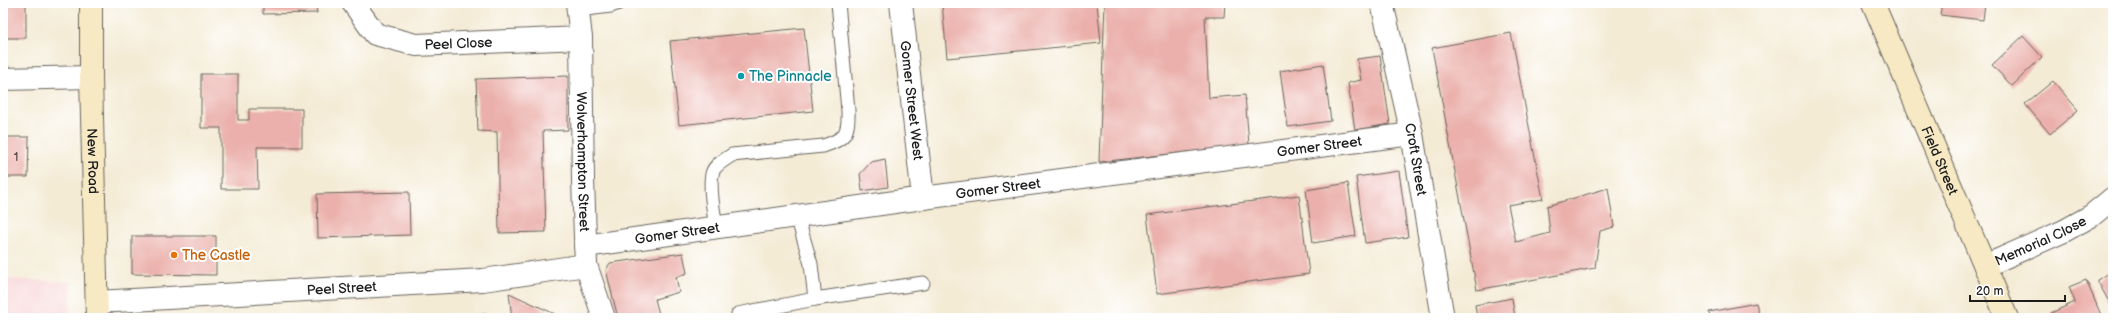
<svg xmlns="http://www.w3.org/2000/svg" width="2116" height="321" font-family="'Balsamiq Sans',sans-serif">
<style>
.built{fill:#f7cfd0}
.building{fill:#ebb0ab}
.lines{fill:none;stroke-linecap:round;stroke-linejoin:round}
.lane-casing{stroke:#68645d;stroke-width:15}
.street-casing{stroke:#68645d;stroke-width:24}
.secondary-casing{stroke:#68645d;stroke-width:24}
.lane{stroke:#fff;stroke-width:13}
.street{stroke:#fff;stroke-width:22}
.secondary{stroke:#f6e9c3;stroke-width:22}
.culture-dot{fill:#0f9aa8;stroke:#fff;stroke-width:1.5}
.food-dot{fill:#e8710a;stroke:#fff;stroke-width:1.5}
.labels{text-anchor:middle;stroke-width:4;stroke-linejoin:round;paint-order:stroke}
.number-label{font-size:12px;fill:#504140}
.street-label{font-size:14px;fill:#1c1c1c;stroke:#fff}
.culture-label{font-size:14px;fill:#0d838f;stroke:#fff;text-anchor:start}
.food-label{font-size:14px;fill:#c56008;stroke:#fff;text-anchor:start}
</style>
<rect width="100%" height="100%" fill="#fff"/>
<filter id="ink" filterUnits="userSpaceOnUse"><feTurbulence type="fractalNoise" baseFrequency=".025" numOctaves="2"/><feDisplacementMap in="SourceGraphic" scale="8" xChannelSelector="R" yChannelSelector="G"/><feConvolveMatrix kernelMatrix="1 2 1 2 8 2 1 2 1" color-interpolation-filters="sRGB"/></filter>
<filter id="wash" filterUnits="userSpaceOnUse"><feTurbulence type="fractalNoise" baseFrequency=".012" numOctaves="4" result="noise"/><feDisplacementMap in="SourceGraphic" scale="16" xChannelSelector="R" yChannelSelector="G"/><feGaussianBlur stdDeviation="0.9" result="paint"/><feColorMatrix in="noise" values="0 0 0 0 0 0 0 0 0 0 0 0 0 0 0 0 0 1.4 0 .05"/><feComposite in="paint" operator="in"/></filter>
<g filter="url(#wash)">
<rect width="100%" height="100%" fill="#f4ebd5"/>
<!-- built -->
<path class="built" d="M3,279l68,3 -1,36h-67z"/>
<g id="blocks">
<!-- building -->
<g class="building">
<rect x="3" y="3" width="23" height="35"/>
<path d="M263,3h53l1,10 -54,1z"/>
<path d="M942,3h155l4,40 -154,15z"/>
<path d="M1105,3h120l-1,14h-19l4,81 36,-3 4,50 -150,17z"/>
<path d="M1942,3h43l-2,17 -43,-5z"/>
<path d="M804,28l9,83 -134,14 -9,-84z"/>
<path d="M1511,33l32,166 -35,6 8,37 34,-9 -3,-27 61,-18 6,39 -14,4 -5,37 -118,22 -45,-242z"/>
<path d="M2023,36l19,21 -30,29 -20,-21z"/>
<path d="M1380,56l10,68 -35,6 -7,-47 13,-3 -4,-21z"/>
<path d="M1323,64l8,57 -43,6 -8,-56z"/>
<path d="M201,74h37v46h11v-11h53v38h-45l1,42h-37v-61h-20z"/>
<path d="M568,76v54l-25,1 3,101 -47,1 -2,-101 -19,-1 -2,-52z"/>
<path d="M2053,81l25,29 -28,24 -25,-30z"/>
<path d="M3,137h26l-1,40h-25z"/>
<path d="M885,159l3,28 -26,4 -2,-17 11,-12z"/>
<path d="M1399,171l9,66 -43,6 -9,-66z"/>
<path d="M1348,183l8,53 -43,7 -7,-53z"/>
<path d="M409,192l1,43 -92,3 -1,-44z"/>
<path d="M1299,195l10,79 -152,20 -10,-79z"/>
<path d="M132,236h84v39l-84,-1z"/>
<path d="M683,253l4,20 -11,4 3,15 -24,7 5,19h-42l-12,-48 4,-7z"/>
<path d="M2113,271v38l-16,-29z"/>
<path d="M2086,280l15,35 -7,3h-41l-2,-5 24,-11 -6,-15z"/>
<path d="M509,293l46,21v4h-43z"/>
<path d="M1512,298l3,20h-38l-2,-13z"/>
<path d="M1756,303l4,15h-50l-1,-6z"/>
<path d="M485,314l1,4h-31v-1z"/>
</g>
</g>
</g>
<g filter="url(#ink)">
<use href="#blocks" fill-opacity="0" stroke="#68645d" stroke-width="1"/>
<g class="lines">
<defs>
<g id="lane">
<path d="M578,10l33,-4 8,-3"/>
<path d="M716,227c-2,-13 -8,-44 -3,-56 3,-7 13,-12 19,-16l91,-9c23,-7 26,-13 25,-36l-10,-107"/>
<path d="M815,299l108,-16"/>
<path d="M738,314l77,-15 -4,-35 -14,-48"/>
</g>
<g id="street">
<path id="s1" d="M353,3l22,31 41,11 165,-7"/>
<path id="s2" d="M577,3l4,35 2,142 3,85 18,53"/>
<path id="s3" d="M901,3l22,195"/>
<path id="s4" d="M1382,3l30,131 31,184"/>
<path d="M3,79l88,-2"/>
<path id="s5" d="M585,246l338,-48 489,-64"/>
<path id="s6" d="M1985,266l79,-35 27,-15 22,-18"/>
<path id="s7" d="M97,302l386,-22 103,-15"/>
</g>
<g id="secondary">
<path id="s8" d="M91,3v74l6,241"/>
<path id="s9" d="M1873,3l134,315"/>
</g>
</defs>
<!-- lane casing -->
<use href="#lane" class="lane-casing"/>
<!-- street casing -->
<use href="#street" class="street-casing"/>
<!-- secondary casing -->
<use href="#secondary" class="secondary-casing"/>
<!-- lane -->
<use href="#lane" class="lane"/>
<!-- street -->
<use href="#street" class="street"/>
<!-- secondary -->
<use href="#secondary" class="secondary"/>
</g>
</g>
<!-- markers -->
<circle class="culture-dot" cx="741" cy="76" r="4"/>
<circle class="food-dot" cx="174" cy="255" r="4"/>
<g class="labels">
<!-- number labels -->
<g class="number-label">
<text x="16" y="161">1</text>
</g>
<!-- street labels -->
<g class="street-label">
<text dy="5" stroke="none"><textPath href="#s1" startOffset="123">Peel Close</textPath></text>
<text dy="5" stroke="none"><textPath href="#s3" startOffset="98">Gomer Street West</textPath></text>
<text dy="5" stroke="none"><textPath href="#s5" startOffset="741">Gomer Street</textPath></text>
<text dy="5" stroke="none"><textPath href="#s4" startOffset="160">Croft Street</textPath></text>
<text dy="5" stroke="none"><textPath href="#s9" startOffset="171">Field Street</textPath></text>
<text dy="5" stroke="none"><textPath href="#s8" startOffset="158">New Road</textPath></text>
<text dy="5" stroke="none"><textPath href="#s2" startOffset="159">Wolverhampton Street</textPath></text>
<text dy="5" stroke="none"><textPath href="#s5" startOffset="417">Gomer Street</textPath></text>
<text dy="5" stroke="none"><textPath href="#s5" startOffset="93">Gomer Street</textPath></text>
<text dy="5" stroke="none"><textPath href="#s6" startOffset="61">Memorial Close</textPath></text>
<text dy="5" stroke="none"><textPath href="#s7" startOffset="245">Peel Street</textPath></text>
</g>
<!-- culture labels -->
<g class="culture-label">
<text x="749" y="81">The Pinnacle</text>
</g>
<!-- food labels -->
<g class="food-label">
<text x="182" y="260">The Castle</text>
</g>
</g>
<!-- margin -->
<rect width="2116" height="321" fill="none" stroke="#fff" stroke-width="16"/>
<!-- scale -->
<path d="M1970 295v6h95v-6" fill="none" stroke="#1c1c1c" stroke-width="2"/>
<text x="1976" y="295" font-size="12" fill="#1c1c1c" stroke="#ffffff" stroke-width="3" paint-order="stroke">20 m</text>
</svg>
